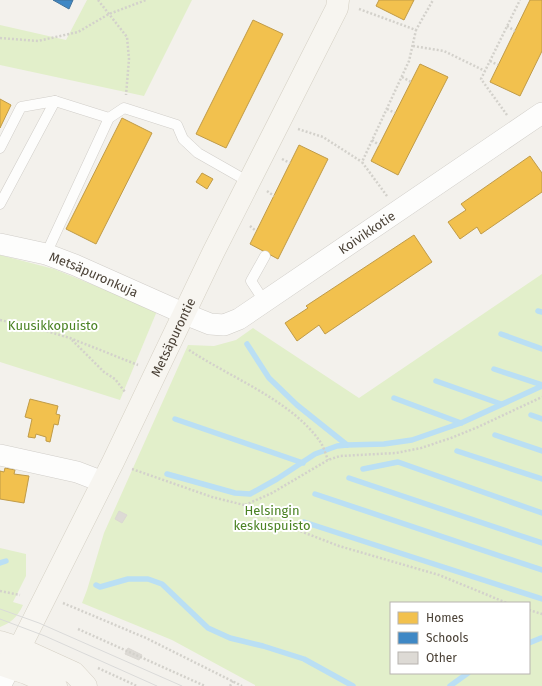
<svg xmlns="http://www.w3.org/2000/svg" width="542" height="686" font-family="'Fira Sans',sans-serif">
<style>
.green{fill:#e2efca;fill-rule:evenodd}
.homes{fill:#f2c14e;stroke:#c09b47}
.schools{fill:#3f88c5;stroke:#43739a}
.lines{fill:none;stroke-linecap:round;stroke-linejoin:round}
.stream{stroke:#badff4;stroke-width:5.5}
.building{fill:#dddad5;stroke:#dbd8d2}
.lane-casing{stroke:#d1cec9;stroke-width:11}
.street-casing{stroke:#d1cec9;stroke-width:22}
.secondary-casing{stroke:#d5d0c4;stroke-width:23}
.path{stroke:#d3d1cb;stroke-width:2.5;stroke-dasharray:2 2;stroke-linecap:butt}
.lane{stroke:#fdfdfc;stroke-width:10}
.street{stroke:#fdfdfc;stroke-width:21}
.secondary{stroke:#f7f5f0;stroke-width:22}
.tram{stroke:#dadad9;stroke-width:1}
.labels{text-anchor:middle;stroke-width:4;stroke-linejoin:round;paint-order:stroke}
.street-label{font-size:13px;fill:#4b4237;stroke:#fff}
.park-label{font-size:13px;fill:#4b8324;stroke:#fff}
</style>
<rect width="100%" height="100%" fill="#f3f1ec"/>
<!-- green -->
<g class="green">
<path d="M87,0h105l-48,96 -144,-31v-40l66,15z"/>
<path d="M0,255l54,14 103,42 -37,89 -120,-38z"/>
<path d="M542,274v412h-287v-1l-83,-45 -90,-37 5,-13 17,-57 84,-188 26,1 22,-6 17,-12 106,70zM391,603h138v70h-138z"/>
<path d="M0,548l26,6v22l-13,26 10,3c-5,11 -12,18 -23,22z"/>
</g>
<!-- homes -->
<g class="homes">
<path d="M379,0h35l-10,20 -28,-14z"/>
<path d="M530,0h12v51l-22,45 -30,-14z"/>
<path d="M253,20l30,14 -57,114 -30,-14z"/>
<path d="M420,64l28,13 -50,98 -27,-14z"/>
<path d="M0,99l11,6 -11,23z"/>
<path d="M122,118l30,15 -56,111 -30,-15z"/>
<path d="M299,145l29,14 -50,100 -28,-15z"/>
<path d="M530,156l12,17v19l-61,42 -4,-7 -17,12 -12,-17 18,-12 -5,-6z"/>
<path d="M202,173l11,6 -6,10 -11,-7z"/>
<path d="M414,235l18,27 -107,72 -6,-9 -22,16 -12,-18 23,-15 -2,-2z"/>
<path d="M30,399l28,7 -2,8 4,1 -2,10 -4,-1 -4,18 -4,-1v-4l-10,-3 -1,4 -7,-1 4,-18 -7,-2z"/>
<path d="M5,468l10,2 -1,4 15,2 -5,27 -24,-4v-28l4,1z"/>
</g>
<!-- schools -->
<path class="schools" d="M53,0h20l-4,9z"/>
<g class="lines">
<!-- stream -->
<g class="stream">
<path d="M538,311l4,1"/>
<path d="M501,334l41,15"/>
<path d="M247,344l22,34 28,27 50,40"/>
<path d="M494,369l48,16"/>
<path d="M436,381l65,23"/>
<path d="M394,398l67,25"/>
<path d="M531,415l11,4"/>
<path d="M175,419l128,44"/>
<path d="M495,435l47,16"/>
<path d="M457,451l85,28"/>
<path d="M363,469l35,-7 144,51"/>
<path d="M167,474l68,19 15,1 27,-15 38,-25 22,-8 10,-1 37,-1 28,-4 49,-17 81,-37"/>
<path d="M349,478l193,65"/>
<path d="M315,494l227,76"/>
<path d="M304,522l238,77"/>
<path d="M0,563l6,-2"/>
<path d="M96,585l4,2 28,-8h20l14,5 46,44 22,10 33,8 41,13 49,27"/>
<path d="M529,643l12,-5"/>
<path d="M450,686l18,-13"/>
</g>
</g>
<!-- building -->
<g class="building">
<path d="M119,511l8,4 -5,8 -7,-4z"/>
<path d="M128,648l14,7 -3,5 -14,-6z"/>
</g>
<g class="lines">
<defs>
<g id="lane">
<path d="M0,148l21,-41 34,-6"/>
<path d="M0,204l55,-103 54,17"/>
<path d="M46,254l63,-136 15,-10 53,17 6,14 15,14 51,29"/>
<path d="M264,301l-13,-20 14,-25"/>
</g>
<g id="street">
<path id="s1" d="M0,244l46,10 29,11 110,49 25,10 14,1 15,-6 303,-206"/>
<path d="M0,455l77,17 26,10"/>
<path d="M0,686l10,-19"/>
</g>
<g id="secondary">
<path d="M0,642l19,6 55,25 12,13"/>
<path d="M0,664l26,9 30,13"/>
<path id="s2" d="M10,667l103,-205 100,-209 124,-245 1,-8"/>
</g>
</defs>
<!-- lane casing -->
<use href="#lane" class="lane-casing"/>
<!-- street casing -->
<use href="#street" class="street-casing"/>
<!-- secondary casing -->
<use href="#secondary" class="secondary-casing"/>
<!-- path -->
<g class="path">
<path d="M98,0l29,37 2,22 -3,36"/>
<path d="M359,9l57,21 17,-30"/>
<path d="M507,26l8,5"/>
<path d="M0,38l38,3 40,-9 31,-18 37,-14"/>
<path d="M413,46l31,5 41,20"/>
<path d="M490,61l8,4"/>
<path d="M402,77l9,5"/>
<path d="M387,109l8,4"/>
<path d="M507,115l-26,-36 39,-79"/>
<path d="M298,129l25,8 39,25"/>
<path d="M372,140l7,5"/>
<path d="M282,159l8,4"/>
<path d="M267,191l7,5"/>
<path d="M387,196l-25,-34 47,-101 7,-31"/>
<path d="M250,226l6,5"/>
<path d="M0,320l43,10 27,8 68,27"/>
<path d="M72,340l32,32 11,7 10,13"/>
<path d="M189,350c42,28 104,51 132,93 3,5 5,12 7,17"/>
<path d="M132,469l80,28 32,8 35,18 60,23 100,29 68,28"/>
<path d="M245,505l27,-12 56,-33 12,-4 56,-3 25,-5 30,-10 27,-11 64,-30"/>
<path d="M0,591l20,4"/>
<path d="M63,603l83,35 96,48"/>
<path d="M529,610l13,4"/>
<path d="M78,629l127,57"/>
<path d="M98,668l39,18"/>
<path d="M230,686l3,-5"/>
</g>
<!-- lane -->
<use href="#lane" class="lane"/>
<!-- street -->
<use href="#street" class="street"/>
<!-- secondary -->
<use href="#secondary" class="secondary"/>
<!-- tram -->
<g class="tram">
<path d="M0,609l39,14 143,63"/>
<path d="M0,619l45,17 112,50"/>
</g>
</g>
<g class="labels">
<!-- street labels -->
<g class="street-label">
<text dy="5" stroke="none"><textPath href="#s1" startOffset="410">Koivikkotie</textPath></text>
<text dy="5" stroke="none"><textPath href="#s1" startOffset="99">Metsäpuronkuja</textPath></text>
<text dy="5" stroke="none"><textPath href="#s2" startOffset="368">Metsäpurontie</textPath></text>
</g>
<!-- park labels -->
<g class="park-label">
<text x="53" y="330">Kuusikkopuisto</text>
<text x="272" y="515">Helsingin<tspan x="272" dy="15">keskuspuisto</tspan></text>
</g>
</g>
<!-- legend -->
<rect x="390" y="602" width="140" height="72" fill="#ffffff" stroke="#b7b3af"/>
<rect x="398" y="612" width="20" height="12" fill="#f2c14e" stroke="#b7b3af"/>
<text x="426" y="622" font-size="12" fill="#4b4237">Homes</text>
<rect x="398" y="632" width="20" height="12" fill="#3f88c5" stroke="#b7b3af"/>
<text x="426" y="642" font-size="12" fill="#4b4237">Schools</text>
<rect x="398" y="652" width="20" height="12" fill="#dddad5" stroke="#b7b3af"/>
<text x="426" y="662" font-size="12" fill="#4b4237">Other</text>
</svg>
